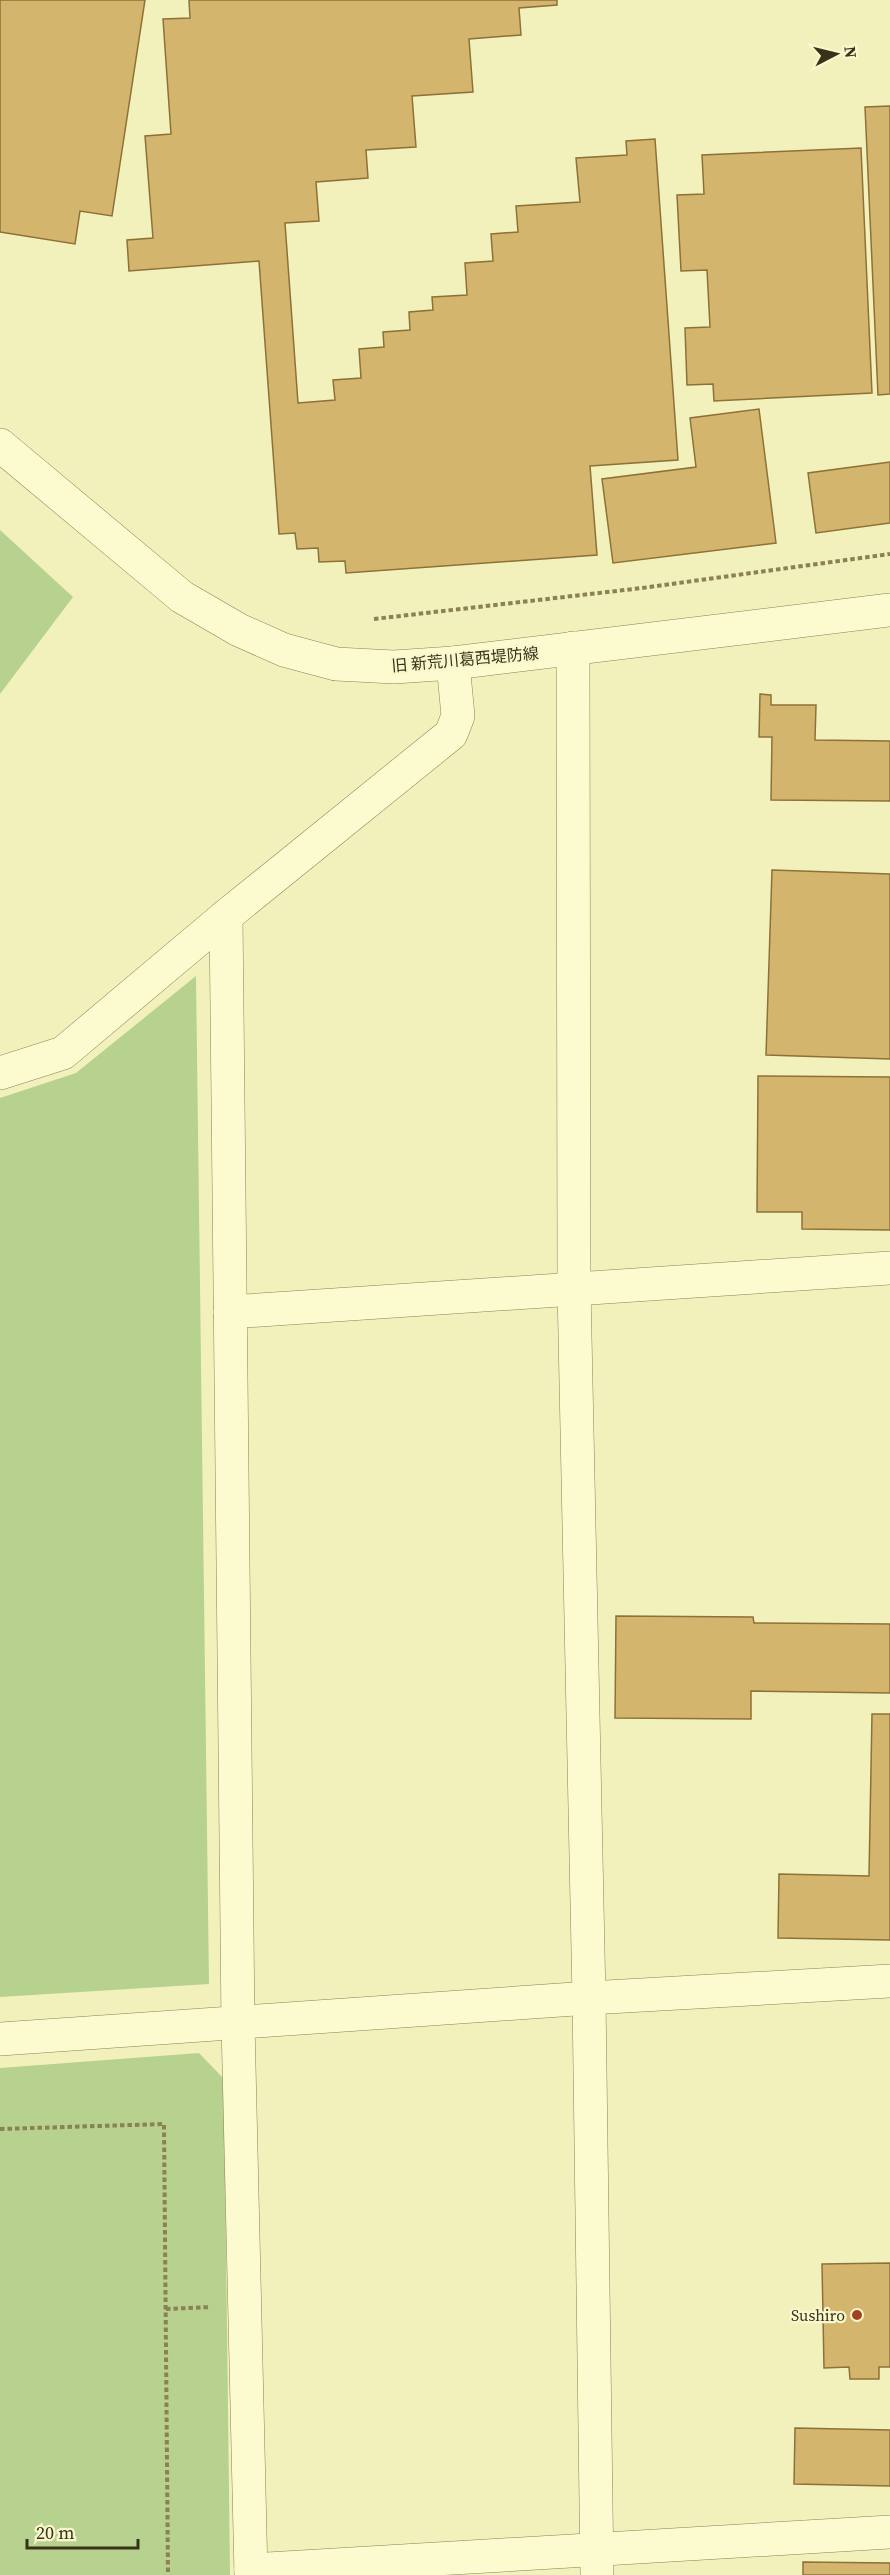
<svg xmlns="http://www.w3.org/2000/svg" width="890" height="2575" font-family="'Source Serif 4','Noto Sans JP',serif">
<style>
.green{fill:#b7d18f}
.building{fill:#d4b56e;stroke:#8d7137;stroke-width:1.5}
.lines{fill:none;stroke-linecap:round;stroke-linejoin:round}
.minor-casing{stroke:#8b8154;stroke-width:34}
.path{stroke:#8b8154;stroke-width:4;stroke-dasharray:4.5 3;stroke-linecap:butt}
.minor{stroke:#fcfbd0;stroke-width:33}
.poi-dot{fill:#a0421e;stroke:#f9f8cd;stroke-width:2}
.labels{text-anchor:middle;stroke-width:4.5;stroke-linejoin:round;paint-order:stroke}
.street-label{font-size:16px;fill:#39321a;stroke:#f9f8cd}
.poi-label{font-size:16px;fill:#39321a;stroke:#f9f8cd;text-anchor:end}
</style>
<rect width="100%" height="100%" fill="#f2f1bc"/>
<!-- green -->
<g class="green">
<path d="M0,530l73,67 -73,97z"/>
<path d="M196,976l13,1008 -209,13v-899l76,-25z"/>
<path d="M199,2053l25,26 6,496h-230v-507z"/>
</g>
<!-- building -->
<g class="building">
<path d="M0,0h145l-33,216 -32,-5 -5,33 -75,-12z"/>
<path d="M189,0h368v5l-38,3 2,27 -52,4 4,53 -61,4 4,51 -50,3 2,28 -52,4 3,39 -34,2 13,180 37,-3 -2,-20 28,-2 -2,-29 25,-2 -1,-15 27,-2 -1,-18 24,-2 -1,-13 35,-2 -2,-32 28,-2 -2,-27 27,-2 -2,-26 64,-4 -4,-44 51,-3 -1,-14 29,-2 23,321 -88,6 7,89 -251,18 -1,-12 -26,1 -1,-14 -21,1 -2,-16 -16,1 -20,-273 -130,10 -2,-31 26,-2 -8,-102 26,-2 -8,-115 27,-1z"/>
<path d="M890,106v288l-12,1 -13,-288z"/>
<path d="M861,148l11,245 -158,8 -1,-17 -26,1 -2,-57 25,-1 -3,-57 -26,1 -4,-76 27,-1 -2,-39z"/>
<path d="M759,409l17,134 -163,20 -11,-84 94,-12 -6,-49z"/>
<path d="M890,462v61l-74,10 -8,-60z"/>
<path d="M760,694l11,1v10h45l-1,35 75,1v60l-119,-1 1,-63h-13z"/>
<path d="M772,870l118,4v185l-124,-4z"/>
<path d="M758,1076l132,1v153l-88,-1v-17h-45z"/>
<path d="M616,1616l137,1 1,6 136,1v69l-139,-2v28l-136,-1z"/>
<path d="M872,1714h18v226l-112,-2 1,-64 90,2z"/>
<path d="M890,2263v104h-11v12h-29l-1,-12 -25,1 -2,-104z"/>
<path d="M795,2428l95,2v56l-96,-2z"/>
<path d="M803,2562l87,1v12h-87z"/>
</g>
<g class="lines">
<defs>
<g id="minor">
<path d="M0,445l182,152 57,33 45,20 52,14 58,3 59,-4 437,-53"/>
<path d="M573,648l1,640 15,710 8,577"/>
<path d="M226,916l12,1107 13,552"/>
<path d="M0,1073l63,-20 163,-137 225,-182 7,-18 -5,-53"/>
<path d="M230,1312l660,-44"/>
<path d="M0,2039l589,-41 301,-17"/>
<path d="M251,2570l639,-38"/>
</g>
</defs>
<!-- minor casing -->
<use href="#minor" class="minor-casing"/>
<!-- path -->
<g class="path">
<path d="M374,619l268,-31 248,-34"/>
<path d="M0,2129l164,-5 4,451"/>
<path d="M166,2309l45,-2"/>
</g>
<!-- minor -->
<use href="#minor" class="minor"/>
</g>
<!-- markers -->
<circle class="poi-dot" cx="857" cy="2315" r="6"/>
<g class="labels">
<!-- street labels -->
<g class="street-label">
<text transform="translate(465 659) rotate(-5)" y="6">旧 新荒川葛西堤防線</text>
</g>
<!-- poi labels -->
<g class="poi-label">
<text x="845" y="2321">Sushiro</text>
</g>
</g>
<!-- north arrow -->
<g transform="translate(836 54) rotate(83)" stroke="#f9f8cd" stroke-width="4.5" paint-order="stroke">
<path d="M0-4.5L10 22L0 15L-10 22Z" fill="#39321a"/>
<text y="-9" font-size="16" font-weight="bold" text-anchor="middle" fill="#39321a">N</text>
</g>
<!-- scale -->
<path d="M27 2539v9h111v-9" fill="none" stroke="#39321a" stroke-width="3"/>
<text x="36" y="2539" font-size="18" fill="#39321a" stroke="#f9f8cd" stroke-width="4.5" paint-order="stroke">20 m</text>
</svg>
